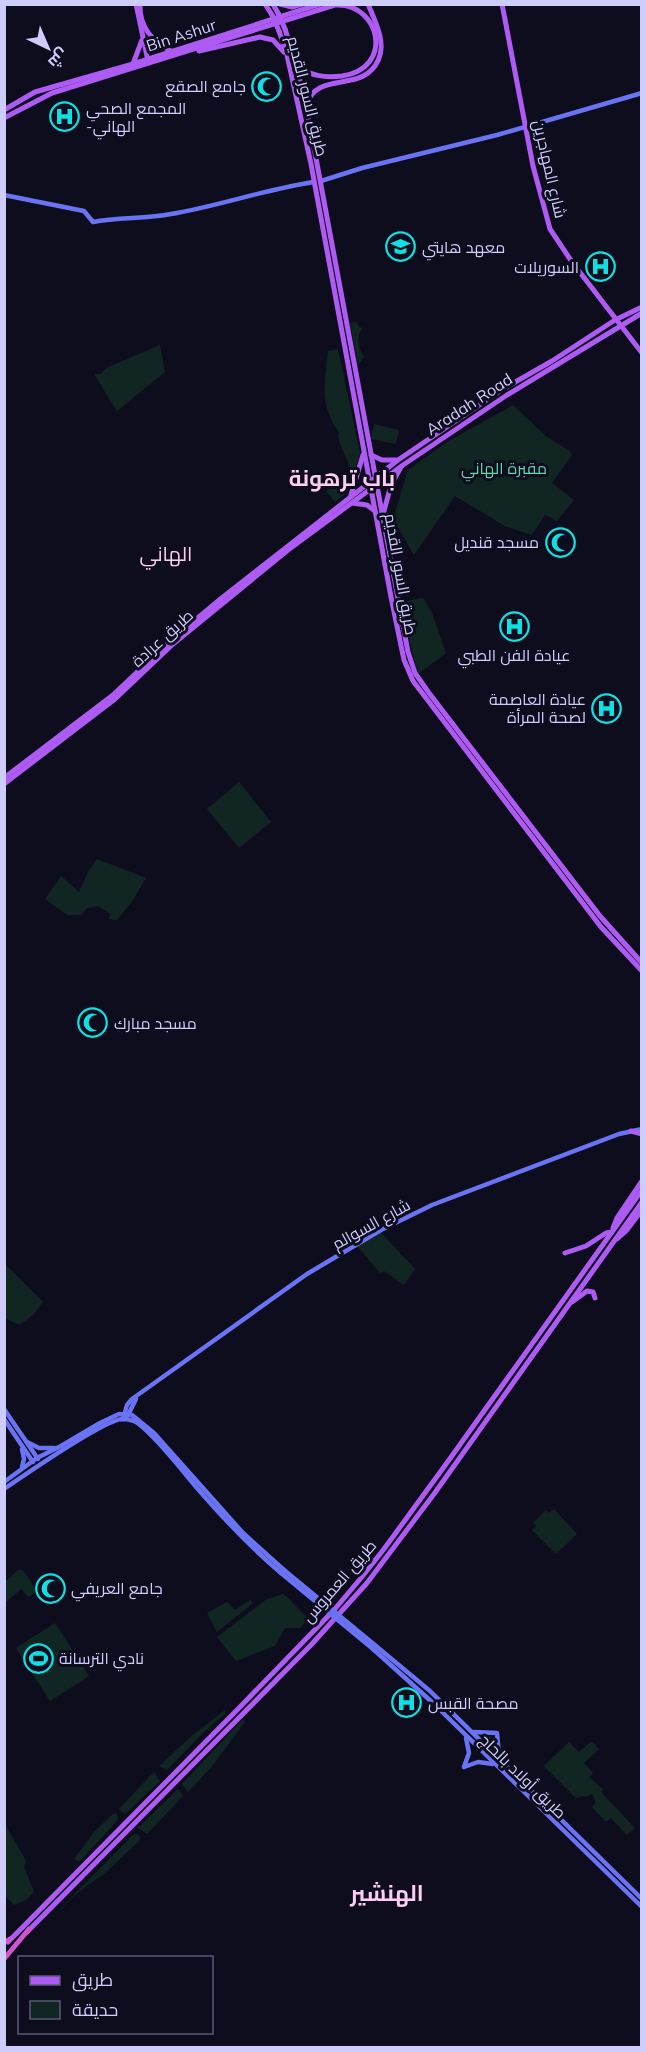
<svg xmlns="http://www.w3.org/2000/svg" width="646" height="2052" font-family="Mulish,Cairo,sans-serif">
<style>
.green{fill:#112623}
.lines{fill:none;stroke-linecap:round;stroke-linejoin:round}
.secondary{stroke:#6a73f4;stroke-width:4.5}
.primary{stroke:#ae5bf3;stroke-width:5}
.trunk{stroke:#d056d0;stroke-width:5}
.secondary-bridge{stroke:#6a73f4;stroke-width:4.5}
.primary-bridge{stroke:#ae5bf3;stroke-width:5}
.labels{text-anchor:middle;stroke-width:6;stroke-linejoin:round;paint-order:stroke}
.street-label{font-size:16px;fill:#ceccfb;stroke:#0e0d1d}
.poi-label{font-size:16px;fill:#ceccfb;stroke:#0e0d1d;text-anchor:start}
.park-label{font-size:16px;fill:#5fd5ad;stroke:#0e0d1d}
.quarter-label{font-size:20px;fill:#fbceef;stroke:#0e0d1d}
.district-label{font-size:22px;font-weight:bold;fill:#fbceef;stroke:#0e0d1d}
</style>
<rect width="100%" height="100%" fill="#0e0d1d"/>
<!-- green -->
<g class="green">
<path d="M357,322l3,6 3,-1c-7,8 -5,21 1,30l-6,8 -8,-42z"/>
<path d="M160,345l5,27 -48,39 -23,-37h7l5,-6z"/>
<path d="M338,349l22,104 -12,39 -13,10 -9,-11 24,-17c-1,-17 -10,-24 -12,-39l1,-3c-20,-26 -14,-50 -11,-81z"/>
<path d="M513,405l34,32 23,14 2,4 -20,28 22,17 -17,21 -12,-6 -13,20 -27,-9 -50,-30 -41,59 -21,-36 15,-49 39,-28z"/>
<path d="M374,424l25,6 -3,14 -25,-5z"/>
<path d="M423,598l9,15 14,40 -28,21 -17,-67 5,-6z"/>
<path d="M239,782l32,40 -32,26 -32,-39z"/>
<path d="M97,859l49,19 -13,22 -16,20 -8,-1 1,-5 -12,-8 -11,2 -6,7h-14l-22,-16 16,-23 18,16 9,-20z"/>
<path d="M381,1233l34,36 -11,16 -20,-14 -4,2 -23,-27z"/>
<path d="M5,1264l38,38 -10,13 -13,10 -15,-7z"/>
<path d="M554,1509l23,25 -21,20 -24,-24 4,-4 -3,-3 13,-13 3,3z"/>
<path d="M18,1570h4c6,6 10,13 14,21l-7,6 -8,-8 -16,14v-21z"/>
<path d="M283,1594c10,7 15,16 25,24l-8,10h-15l-10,18 -39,15 -19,-24 50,-38z"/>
<path d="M250,1600l3,3 -36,29 -10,-19 20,-11 8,8z"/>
<path d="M55,1623l34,53 -39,25 -34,-53z"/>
<path d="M225,1710v4l-20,17 -38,39 -8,-4 35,-32z"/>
<path d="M243,1719l2,3 -32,43 -25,27 -6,-8z"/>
<path d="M592,1741l7,8 -15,14 9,10 -4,4 14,12 -1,4 33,35 -8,7 -16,-17 -5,4 -14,-15 4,-5 -4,-8 -6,3 -3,-1 -7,2 -32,-32 25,-24 10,10z"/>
<path d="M154,1772l6,9 -35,33 -6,-5z"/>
<path d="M178,1789l5,7 -36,38 -9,-6z"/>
<path d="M117,1813l1,5 -2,4 -37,40 -5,-3 20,-27 19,-18z"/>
<path d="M5,1824l21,37 -2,6 10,25 -8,8 -12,5 -9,-10z"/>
<path d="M137,1834l3,2v4l-34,32 -31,23 -26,25 84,-85z"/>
</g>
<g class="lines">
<!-- secondary -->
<g class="secondary">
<path d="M321,181l41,-13 135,-33 145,-42"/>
<path d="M4,195l80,16 9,11c26,-5 52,-3 78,-8 48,-8 95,-25 143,-32"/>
<path d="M4,1409l34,50"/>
<path d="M128,1415l8,-16"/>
<path d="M4,1419l29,43"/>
<path d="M123,1419l4,-14 5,-6 175,-125 74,-44 51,-25 187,-71 23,-5"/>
<path d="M27,1442l12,6h16"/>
<path d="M22,1467l2,-8 -2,-10"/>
<path d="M4,1482l33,-24 24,-12 39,-23 19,-9 13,1 22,18 89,100 41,37"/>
<path d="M4,1489c19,-13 100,-69 118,-70 6,0 12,1 17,5 22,18 40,43 58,64 27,31 53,59 84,85"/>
<path d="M376,1646l54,45 212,208"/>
<path d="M373,1649l60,54 209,204"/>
<path d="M474,1732l23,1 2,22"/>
<path d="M464,1767l14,-5 15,2"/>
<path d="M464,1767l5,-14 -3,-15"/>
</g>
<!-- primary -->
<g class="primary">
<path d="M136,4l12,57"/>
<path d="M140,4c-1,24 13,38 33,48"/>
<path d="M265,4l7,11"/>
<path d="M273,4l5,9"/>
<path d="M280,4l12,3 10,-3"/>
<path d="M502,4l31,162 17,63 22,33 70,91"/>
<path d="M285,29l12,38 13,59 98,526 7,21 14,20 171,223 42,47"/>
<path d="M279,31l8,24 24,109 80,433 13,63 9,21 188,246 41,44"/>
<path d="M199,51l61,-14 13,3 11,12"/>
<path d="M133,64l9,-24"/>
<path d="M297,67c15,9 28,11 45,9 53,-8 38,-72 -5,-71"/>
<path d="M306,105c12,-34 50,-13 69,-39 14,-20 1,-42 -7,-62"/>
<path d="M4,110l31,-18 98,-28 187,-60"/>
<path d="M4,118l48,-25 286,-89"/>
<path d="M371,455l11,5h14"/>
<path d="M351,495l12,-40"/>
<path d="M352,503l15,2 8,6"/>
<path d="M384,511l7,-26 10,-18"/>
<path d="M4,778l109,-83 57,-54 53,-44 175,-137 105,-71 49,-28 63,-41 27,-13"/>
<path d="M4,784l111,-85 58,-55 115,-94 115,-85 104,-70 135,-82"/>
<path d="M631,1131l11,3"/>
<path d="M613,1228l4,-10 25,-37"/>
<path d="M617,1239l9,-8 16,-21"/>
<path d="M565,1253l21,-7 20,-13 6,-1"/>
<path d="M572,1302l15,-11 6,1 2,6"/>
<path d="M27,1932l284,-287 56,-62 67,-89 208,-292"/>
<path d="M8,1942l231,-234 95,-98 27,-32 23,-29 65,-89 193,-270"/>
</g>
<!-- trunk -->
<g class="trunk">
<path d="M4,1943l6,-4"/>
<path d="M4,1959l25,-30"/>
</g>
<!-- secondary-bridge -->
<g class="secondary-bridge">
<path d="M284,1570l92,76"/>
<path d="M281,1573l92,76"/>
</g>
<!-- primary-bridge -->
<g class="primary-bridge">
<path d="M278,13l7,16"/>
<path d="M272,15l7,16"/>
</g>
</g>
<!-- icons -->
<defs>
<symbol id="mosque-ring" viewBox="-11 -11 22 22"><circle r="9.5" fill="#0e0d1d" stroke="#11e0e3" stroke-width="1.5"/><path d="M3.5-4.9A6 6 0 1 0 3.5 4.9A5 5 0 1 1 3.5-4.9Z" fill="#11e0e3"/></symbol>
<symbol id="hospital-ring" viewBox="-11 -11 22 22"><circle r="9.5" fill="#0e0d1d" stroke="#11e0e3" stroke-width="1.5"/><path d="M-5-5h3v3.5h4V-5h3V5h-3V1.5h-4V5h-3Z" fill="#11e0e3"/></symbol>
<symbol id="university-ring" viewBox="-11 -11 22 22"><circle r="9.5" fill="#0e0d1d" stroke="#11e0e3" stroke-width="1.5"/><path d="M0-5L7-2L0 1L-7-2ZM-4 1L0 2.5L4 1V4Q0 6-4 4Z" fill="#11e0e3"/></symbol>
<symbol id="stadium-ring" viewBox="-11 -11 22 22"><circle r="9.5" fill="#0e0d1d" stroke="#11e0e3" stroke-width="1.5"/><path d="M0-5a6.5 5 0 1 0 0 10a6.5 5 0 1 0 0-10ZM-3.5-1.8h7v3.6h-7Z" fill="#11e0e3"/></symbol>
</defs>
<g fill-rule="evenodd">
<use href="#mosque-ring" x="250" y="70" width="33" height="33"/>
<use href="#hospital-ring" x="48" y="100" width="33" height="33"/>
<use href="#university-ring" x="384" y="230" width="33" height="33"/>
<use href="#hospital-ring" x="584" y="250" width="33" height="33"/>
<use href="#mosque-ring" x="544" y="526" width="33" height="33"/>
<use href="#hospital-ring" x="498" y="610" width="33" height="33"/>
<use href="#hospital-ring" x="590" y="692" width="33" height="33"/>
<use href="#mosque-ring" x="76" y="1006" width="33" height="33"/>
<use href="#mosque-ring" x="34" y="1572" width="33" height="33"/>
<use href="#stadium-ring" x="22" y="1642" width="33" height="33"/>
<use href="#hospital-ring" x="390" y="1686" width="33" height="33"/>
</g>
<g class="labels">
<!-- street labels -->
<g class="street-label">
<text transform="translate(181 35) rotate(-18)" y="6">Bin Ashur</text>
<text transform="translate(308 96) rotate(76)" y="6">طريق السور القديم</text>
<text transform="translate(550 169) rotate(77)" y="6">شارع المهاجرين</text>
<text transform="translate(469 404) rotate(-33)" y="6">Aradah Road</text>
<text transform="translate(401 574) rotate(80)" y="6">طريق السور القديم</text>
<text transform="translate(162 638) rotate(-42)" y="6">طريق عرادة</text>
<text transform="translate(371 1224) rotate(-29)" y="6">شارع السوالم</text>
<text transform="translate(339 1581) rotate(-49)" y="6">طريق العمروس</text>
<text transform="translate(523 1776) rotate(44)" y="6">طريق أولاد بالحاج</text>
</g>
<!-- poi labels -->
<g class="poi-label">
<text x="246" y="92" text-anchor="end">جامع الصقع</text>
<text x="86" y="114">المجمع الصحي<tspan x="86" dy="18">-الهاني</tspan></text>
<text x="422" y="253">معهد هايتي</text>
<text x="579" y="273" text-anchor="end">السوريلات</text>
<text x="539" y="548" text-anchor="end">مسجد قنديل</text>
<text x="514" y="661" text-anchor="middle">عيادة الفن الطبي</text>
<text x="586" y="705" text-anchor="end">عيادة العاصمة<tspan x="586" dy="18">لصحة المرأة</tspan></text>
<text x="114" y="1029">مسجد مبارك</text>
<text x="71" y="1594">جامع العريفي</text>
<text x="59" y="1664">نادي الترسانة</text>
<text x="428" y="1709">مصحة القبس</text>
</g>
<!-- park labels -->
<g class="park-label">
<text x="504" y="474">مقبرة الهاني</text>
</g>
<!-- quarter labels -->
<g class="quarter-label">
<text x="166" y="561">الهاني</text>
</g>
<!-- district labels -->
<g class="district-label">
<text x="342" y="486">باب ترهونة</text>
<text x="387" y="1901">الهنشير</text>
</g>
</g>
<!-- border -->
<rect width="646" height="2052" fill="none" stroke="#ceccfb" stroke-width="12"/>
<!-- legend -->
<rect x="18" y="1956" width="195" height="78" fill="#0e0d1d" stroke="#5b5976" stroke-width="1.5"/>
<rect x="30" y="1976" width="30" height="9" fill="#ae5bf3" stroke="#5b5976" stroke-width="1.5"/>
<text x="72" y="1986" font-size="18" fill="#ceccfb">طريق</text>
<rect x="30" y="2001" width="30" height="18" fill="#112623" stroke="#5b5976" stroke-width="1.5"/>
<text x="72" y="2016" font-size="18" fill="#ceccfb">حديقة</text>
<!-- north arrow -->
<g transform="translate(48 48) rotate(136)" stroke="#0e0d1d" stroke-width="4.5" paint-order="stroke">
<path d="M0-4.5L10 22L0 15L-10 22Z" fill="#ceccfb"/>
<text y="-9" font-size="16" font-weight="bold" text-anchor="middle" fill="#ceccfb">ش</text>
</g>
</svg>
